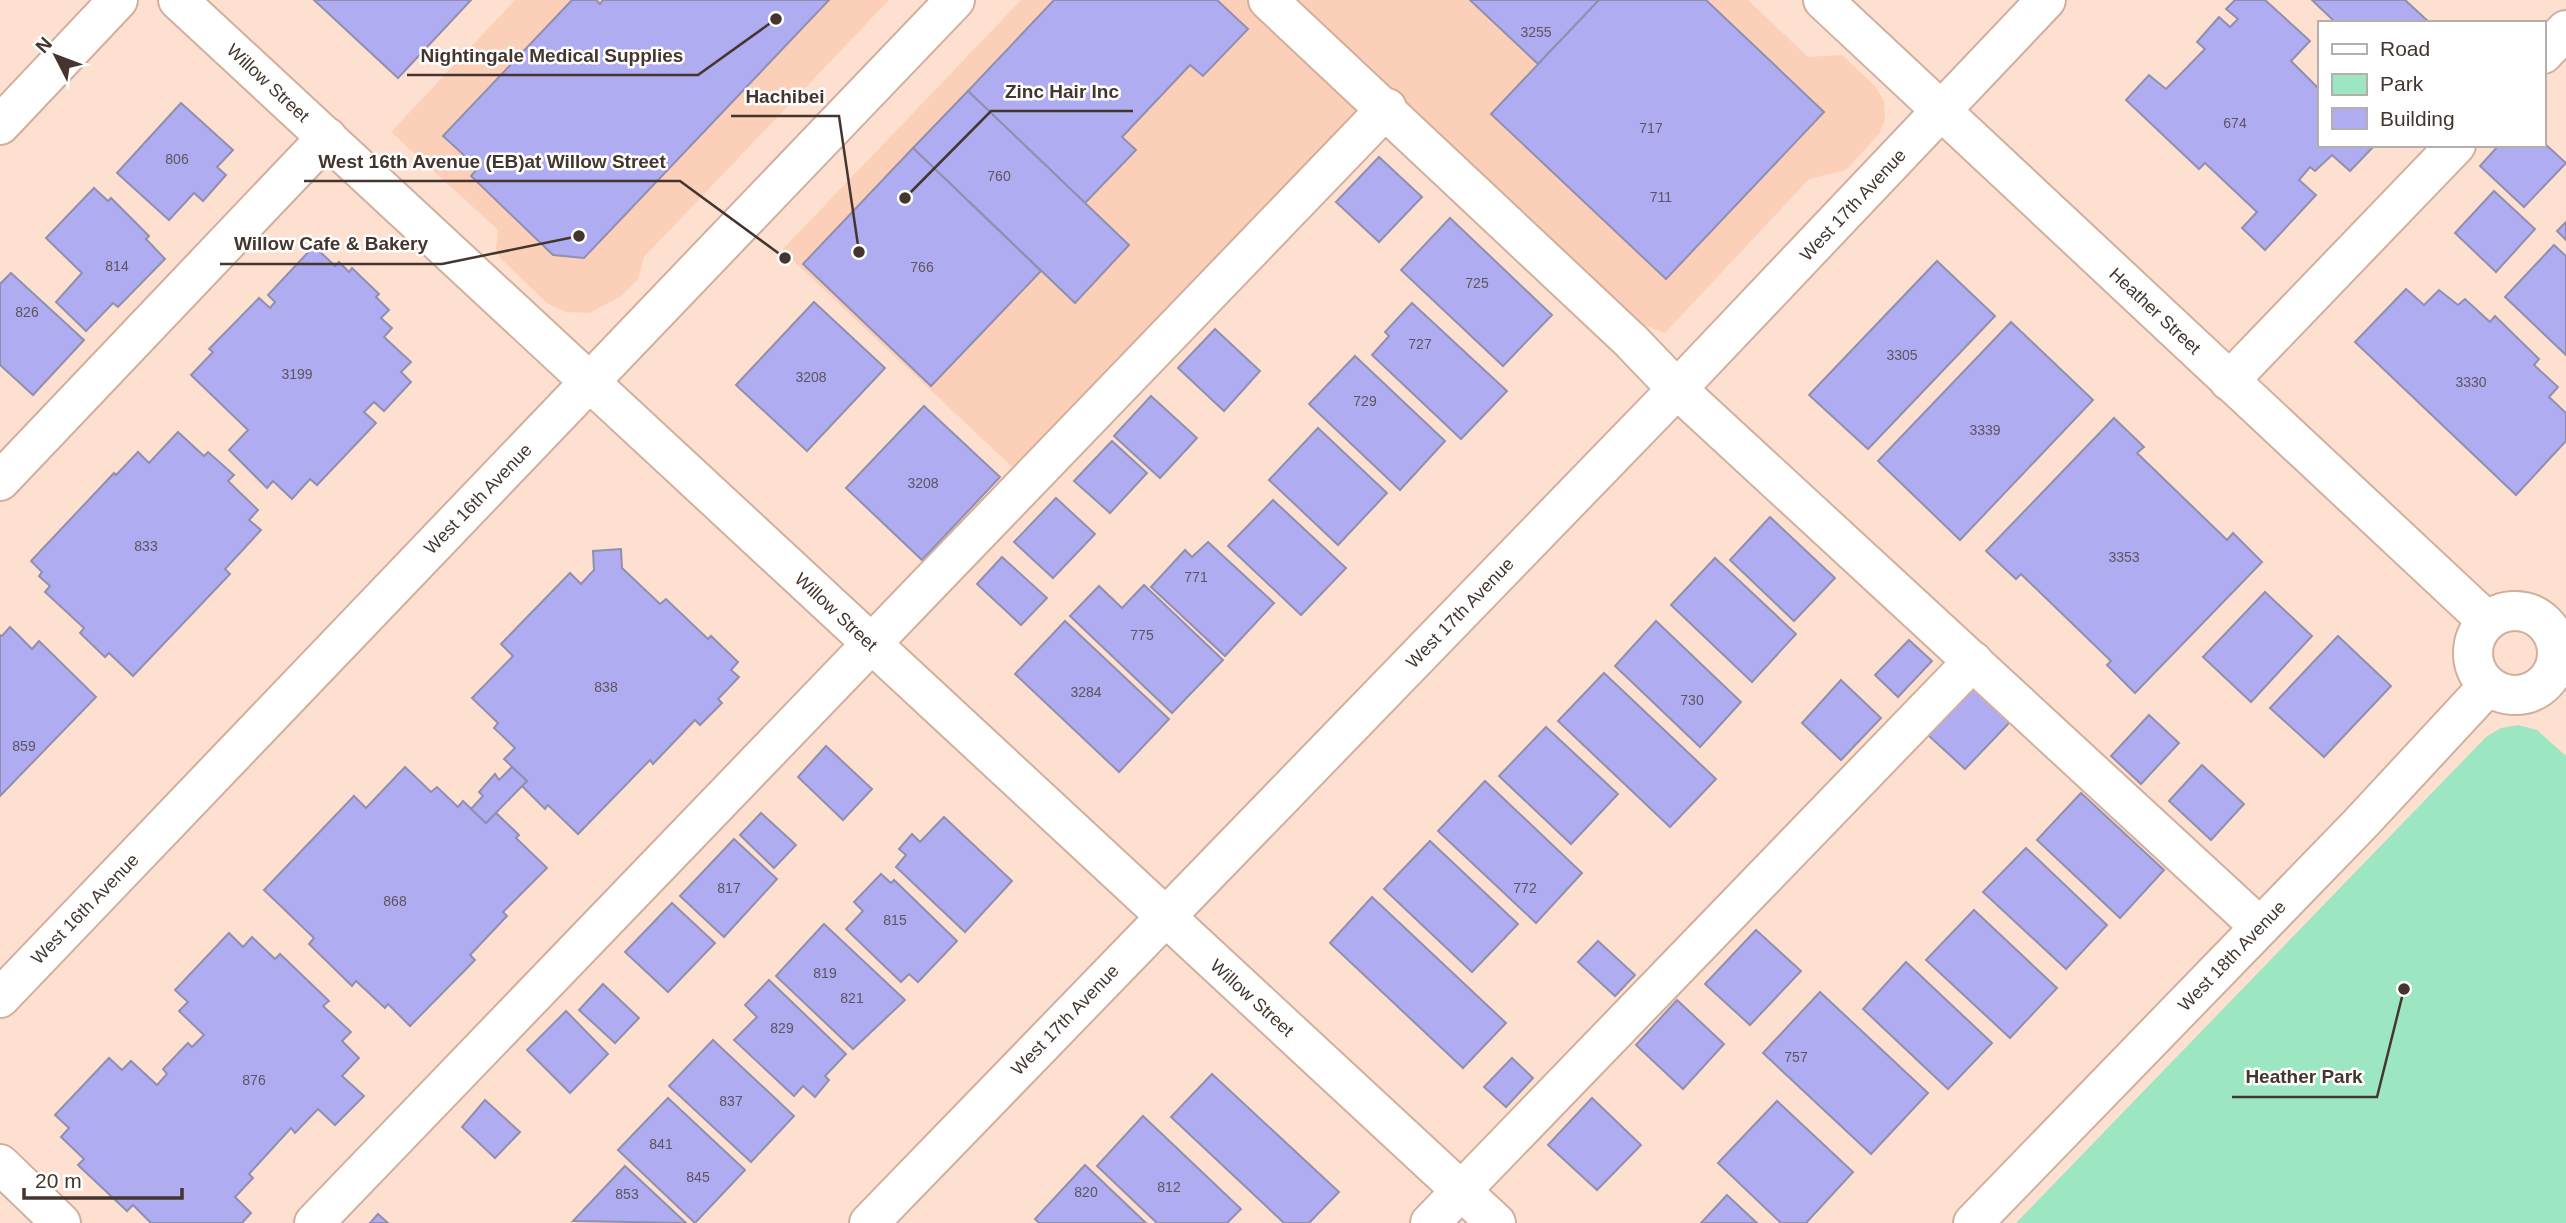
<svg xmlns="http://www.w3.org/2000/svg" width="2566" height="1223" font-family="Helvetica,sans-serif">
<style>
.built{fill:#fbcfb8}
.green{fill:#9ce7c1}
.building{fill:#afacf1;stroke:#908fb0;stroke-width:2}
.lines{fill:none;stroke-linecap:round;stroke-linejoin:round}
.minor-casing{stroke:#d2af9c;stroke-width:42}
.minor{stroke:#fff;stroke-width:38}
.labels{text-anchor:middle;stroke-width:5;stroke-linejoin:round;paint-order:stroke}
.number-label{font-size:14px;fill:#5f545f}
.street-label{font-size:18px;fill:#44362e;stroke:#fff}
.leader{fill:none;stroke:#44362e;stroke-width:2.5}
.callout-dot{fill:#44362e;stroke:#fff;stroke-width:2.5}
.callout-label{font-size:19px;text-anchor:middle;font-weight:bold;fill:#44362e;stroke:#fff;stroke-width:5;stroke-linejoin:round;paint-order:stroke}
</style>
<rect width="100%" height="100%" fill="#fde0d0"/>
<!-- built -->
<g class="built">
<path d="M515,0h374l-245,257 -6,22 -18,18 -31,16 -23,-1 -18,-8 -48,-46 -4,-10 2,-18 -107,-98z"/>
<path d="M1021,0h727l60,57 34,-2 33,31 9,15 1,19 -6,14 -33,36 -37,9 -144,154 -23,-9 -17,11 -238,-226 -361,371 -244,-230z"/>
</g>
<!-- green -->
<path class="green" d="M2518,725l19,5 29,26v467h-550l470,-486 15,-9z"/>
<!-- building -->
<g class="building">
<path d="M314,0h157l-73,78z"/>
<path d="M572,0h24l4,4 3,-4h226l-245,258 -31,-3 -82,-79 7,-8 -35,-32z"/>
<path d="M1054,0h163l31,29 -45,47 -13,-11 -68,72 14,13 -51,53 -117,-112z"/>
<path d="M1470,0h129l-61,64z"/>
<path d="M1599,0h107l118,112 -158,167 -175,-165z"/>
<path d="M2235,0h30l45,41 -19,20 28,28v56h56l-25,26 -18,-16 -17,16 -5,-4 -11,13 17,15 -51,55 -23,-22 15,-16 -52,-49 -6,6 -73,-69 23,-25 17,14 39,-40 -8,-7 22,-25 11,10 8,-8 -12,-10z"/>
<path d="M2312,0h93l25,23h-94z"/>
<path d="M968,91l161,154 -54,58 -162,-155z"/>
<path d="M181,103l52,47 -16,17 9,8 -23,26 -9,-8 -25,27 -52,-47z"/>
<path d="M2543,142l23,21 -42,44 -44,-41 19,-21h44z"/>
<path d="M913,148l128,123 -110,115 -128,-122z"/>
<path d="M1379,157l43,40 -43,45 -43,-40z"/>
<path d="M94,188l14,13 3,-3 38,38 -3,3 19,20 -47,48 -5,-4 -27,28 -30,-29 26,-29 -36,-35z"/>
<path d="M2494,191l41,38 -39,43 -41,-39z"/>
<path d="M1450,218l102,97 -49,51 -102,-96z"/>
<path d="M2566,222v18l-9,-9z"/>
<path d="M2554,245l12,11v99l-61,-58z"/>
<path d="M314,246l21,20 4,-4 10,10 3,-4 27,26 -3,3 13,13 -8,8 11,10 -8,9 27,25 -10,10 10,10 -27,29 -10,-9 -10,10 12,11 -59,62 -7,-6 -18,20 -19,-18 -6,7 -38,-38 19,-20 -57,-55 22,-23 -4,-3 50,-51 11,10 5,-6 -7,-7z"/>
<path d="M1937,261l58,55 -127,133 -59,-54z"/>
<path d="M11,273l73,67 -51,55 -33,-30v-81z"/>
<path d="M2406,289l18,16 15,-15 19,15 7,-6 25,23 5,-6 44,43 -5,6 24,22 -9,10 17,16v28l-50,54 -161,-153z"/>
<path d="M814,302l71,66 -78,83 -71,-66z"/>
<path d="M1412,303l95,88 -46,48 -89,-84 17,-19 -4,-4z"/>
<path d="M2011,322l82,78 -133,140 -82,-79z"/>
<path d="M1215,329l45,42 -36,40 -46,-43z"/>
<path d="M1355,356l90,85 -45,49 -91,-86z"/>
<path d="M1151,396l46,42 -37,40 -46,-42z"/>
<path d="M924,406l76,71 -78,83 -76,-72z"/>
<path d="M2114,418l30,29 -7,6 90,87 6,-7 29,29 -127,131 -28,-28 4,-4 -90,-87 -5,5 -30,-28z"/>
<path d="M1318,428l69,65 -49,52 -69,-65z"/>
<path d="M178,432l26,24 4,-4 26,23 -6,6 30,29 -9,10 12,10 -36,39 5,5 -97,102 -24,-23 -4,4 -25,-24 4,-5 -39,-36 5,-6 -11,-10 3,-4 -11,-11 83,-88 2,2 22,-23 11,11z"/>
<path d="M1112,441l35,32 -37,40 -36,-32z"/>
<path d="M1056,498l39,36 -42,44 -39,-36z"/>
<path d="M1273,500l73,68 -45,47 -73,-69z"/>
<path d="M1770,517l65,61 -41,43 -64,-61z"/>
<path d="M1208,542l66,61 -49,53 -74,-69 34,-37 7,7z"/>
<path d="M621,549l1,19 38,36 6,-5 42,40 3,-3 27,26 -7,8 8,7 -21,22 4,4 -22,22 -5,-5 -42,44 -3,-4 -72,74 -30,-29 -3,4 -23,-23 5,-5 -23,-22 11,-11 -21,-20 4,-5 -26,-25 41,-42 -12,-12 69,-71 11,11 13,-14 -1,-19z"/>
<path d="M1002,557l45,41 -26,27 -44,-41z"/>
<path d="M1715,558l81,76 -44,48 -81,-77z"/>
<path d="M1144,585l79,75 -51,53 -102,-97 29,-30 23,22z"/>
<path d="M2265,592l47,44 -61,66 -48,-45z"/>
<path d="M1065,621l104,98 -50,53 -104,-98z"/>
<path d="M1656,621l85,81 -41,45 -85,-81z"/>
<path d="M10,627l22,22 7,-8 57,56 -96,99v-161l2,1z"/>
<path d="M2338,636l53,50 -67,71 -54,-49z"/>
<path d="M1909,640l23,21 -34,36 -23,-22z"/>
<path d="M1604,673l112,106 -46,48 -112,-106z"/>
<path d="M1841,680l40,38 -40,42 -39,-37z"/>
<path d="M1973,686l38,35 -46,48 -37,-34z"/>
<path d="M2149,715l30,28 -38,41 -30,-28z"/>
<path d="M1546,727l72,67 -47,50 -72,-68z"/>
<path d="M826,746l46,43 -29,31 -45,-43z"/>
<path d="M2202,765l42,39 -33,36 -42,-39z"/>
<path d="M405,767l26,25 6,-5 21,20 5,-6 23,22 10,-10 23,22 -3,3 31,30 -44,44 4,4 -37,39 5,5 -65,66 -22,-22 -3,4 -29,-27 -4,5 -43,-42 5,-6 -50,-48 90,-94 12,12z"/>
<path d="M512,767l15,14 -41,42 -15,-14 12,-13 -4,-4 16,-18 4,6z"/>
<path d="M1485,781l97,92 -46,50 -98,-92z"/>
<path d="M2081,793l83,77 -44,48 -83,-78z"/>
<path d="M761,813l35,32 -22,23 -34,-33z"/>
<path d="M944,817l68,64 -47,51 -69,-65 10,-12 -7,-6 13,-15 8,8z"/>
<path d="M734,839l43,40 -53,58 -44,-41z"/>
<path d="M1430,841l88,83 -46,48 -88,-83z"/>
<path d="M2026,848l81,77 -41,44 -83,-77z"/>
<path d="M881,874l10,9 3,-3 63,61 -39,41 -9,-8 -8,8 -55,-53 17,-18 -9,-9z"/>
<path d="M1372,897l134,126 -43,45 -133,-125z"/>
<path d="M672,903l43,40 -47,49 -43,-40z"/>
<path d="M1974,910l83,78 -47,50 -84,-78z"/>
<path d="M824,924l81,76 -52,49 -77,-73z"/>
<path d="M1756,930l45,41 -51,54 -45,-41z"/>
<path d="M229,933l14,14 9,-10 23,22 5,-5 49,47 -6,5 28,26 -9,9 17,17 -17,18 22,20 -29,29 -17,-16 -23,24 -4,-5 -42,46 4,4 -18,19 16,16 -9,10h-91l-18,-18 -6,6 -49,-46 6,-6 -23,-22 8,-9 -14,-13 54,-57 13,12 9,-9 26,24 10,-11 -4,-5 25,-26 4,4 12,-12 -25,-24 9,-9 -13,-12z"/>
<path d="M1598,941l37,34 -20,21 -37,-34z"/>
<path d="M1906,962l86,81 -44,46 -85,-80z"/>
<path d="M769,980l77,74 -21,22 4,4 -14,17 -12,-11 -9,10 -60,-56 23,-23 -12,-12z"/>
<path d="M603,984l36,34 -24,25 -36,-33z"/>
<path d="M1820,992l108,101 -57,61 -108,-101z"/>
<path d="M1677,1000l47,44 -41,45 -47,-44z"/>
<path d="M566,1011l42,43 -38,39 -43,-43z"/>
<path d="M713,1040l81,76 -43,46 -82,-76z"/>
<path d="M1512,1058l21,20 -27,29 -22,-20z"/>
<path d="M1212,1074l127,118 -30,31h-25l-113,-106z"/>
<path d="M668,1098l77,72 -50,53 -77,-73z"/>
<path d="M1592,1098l49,47 -44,45 -49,-45z"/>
<path d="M485,1100l35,32 -25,26 -33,-31z"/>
<path d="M1777,1101l76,71 -47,51h-25l-63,-60z"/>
<path d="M1143,1116l98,93 -14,14h-70l-60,-57z"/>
<path d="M1085,1165l61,58h-107l-4,-4z"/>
<path d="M625,1166l61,57 -113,-2z"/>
<path d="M1727,1195l30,28h-56z"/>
<path d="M378,1214l10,9h-18z"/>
</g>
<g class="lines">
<defs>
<g id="minor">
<path d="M178,0l1318,1223"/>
<path d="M1268,0l363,341 46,48 583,538"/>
<path d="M1823,0l664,621"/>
<path d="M2543,54l23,-24"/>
<path d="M0,125l118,-125"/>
<path d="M2229,381l227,-236"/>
<path d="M0,481l327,-344"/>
<circle cx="2515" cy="653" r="42"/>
<path d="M0,998l955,-998"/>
<path d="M0,1164l61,59"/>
<path d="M314,1223c359,-370 714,-744 1073,-1115"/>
<path d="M869,1223l808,-834 369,-389"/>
<path d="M1430,1223l543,-562"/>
<path d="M1973,1223l387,-399 128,-138"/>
</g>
</defs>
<!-- minor casing -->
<use href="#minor" class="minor-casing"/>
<!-- minor -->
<use href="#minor" class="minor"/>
</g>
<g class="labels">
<!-- number labels -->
<g class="number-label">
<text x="1536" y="37">3255</text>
<text x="2235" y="128">674</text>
<text x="1651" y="133">717</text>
<text x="177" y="164">806</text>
<text x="999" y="181">760</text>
<text x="1661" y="202">711</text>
<text x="117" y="271">814</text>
<text x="922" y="272">766</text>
<text x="1477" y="288">725</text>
<text x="27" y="317">826</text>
<text x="1420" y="349">727</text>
<text x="1902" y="360">3305</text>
<text x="297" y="379">3199</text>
<text x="811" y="382">3208</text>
<text x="2471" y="387">3330</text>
<text x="1365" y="406">729</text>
<text x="1985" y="435">3339</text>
<text x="923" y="488">3208</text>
<text x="146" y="551">833</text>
<text x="2124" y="562">3353</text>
<text x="1196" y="582">771</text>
<text x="1142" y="640">775</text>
<text x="606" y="692">838</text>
<text x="1086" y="697">3284</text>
<text x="1692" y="705">730</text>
<text x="24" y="751">859</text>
<text x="729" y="893">817</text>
<text x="1525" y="893">772</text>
<text x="395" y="906">868</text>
<text x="895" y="925">815</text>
<text x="825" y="978">819</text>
<text x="852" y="1003">821</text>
<text x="782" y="1033">829</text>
<text x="1796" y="1062">757</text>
<text x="254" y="1085">876</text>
<text x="731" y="1106">837</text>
<text x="661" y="1149">841</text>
<text x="698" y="1182">845</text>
<text x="1169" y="1192">812</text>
<text x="1086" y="1197">820</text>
<text x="627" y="1199">853</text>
</g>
<!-- street labels -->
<g class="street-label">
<text transform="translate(268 83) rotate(43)" y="6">Willow Street</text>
<text transform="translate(1853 205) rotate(-47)" y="6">West 17th Avenue</text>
<text transform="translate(2155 311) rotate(43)" y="6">Heather Street</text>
<text transform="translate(478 499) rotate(-46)" y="6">West 16th Avenue</text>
<text transform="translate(836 612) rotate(43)" y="6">Willow Street</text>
<text transform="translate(1460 613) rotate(-46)" y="6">West 17th Avenue</text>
<text transform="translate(85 909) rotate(-46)" y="6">West 16th Avenue</text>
<text transform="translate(2232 956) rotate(-46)" y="6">West 18th Avenue</text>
<text transform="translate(1252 998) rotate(42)" y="6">Willow Street</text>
<text transform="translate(1065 1020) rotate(-46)" y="6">West 17th Avenue</text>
</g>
</g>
<!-- callouts -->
<path class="leader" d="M776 19L698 75H407M905 198L991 111H1133M859 252L839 116H731M785 258L680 181H304M579 236L442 264H220M2404 989L2377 1097H2232"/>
<g class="callout-dot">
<circle cx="776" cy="19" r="7"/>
<circle cx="905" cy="198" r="7"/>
<circle cx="859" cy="252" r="7"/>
<circle cx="785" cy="258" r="7"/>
<circle cx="579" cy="236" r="7"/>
<circle cx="2404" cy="989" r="7"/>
</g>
<g class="callout-label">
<text x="552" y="62">Nightingale Medical Supplies</text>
<text x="1062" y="98">Zinc Hair Inc</text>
<text x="785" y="103">Hachibei</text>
<text x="492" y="168">West 16th Avenue (EB)at Willow Street</text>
<text x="331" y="250">Willow Cafe &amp; Bakery</text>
<text x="2304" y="1083">Heather Park</text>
</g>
<!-- legend -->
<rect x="2318" y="21" width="228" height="126" fill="#ffffff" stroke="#b4afab" stroke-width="2"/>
<rect x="2332" y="44" width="35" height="10" fill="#ffffff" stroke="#b4afab" stroke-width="2"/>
<text x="2380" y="56" font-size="21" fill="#44362e">Road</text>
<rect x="2332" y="74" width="35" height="21" fill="#9ce7c1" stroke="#b4afab" stroke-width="2"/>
<text x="2380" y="91" font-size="21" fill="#44362e">Park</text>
<rect x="2332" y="108" width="35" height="21" fill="#afacf1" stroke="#b4afab" stroke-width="2"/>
<text x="2380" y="126" font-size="21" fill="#44362e">Building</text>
<!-- north arrow -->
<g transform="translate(56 56) rotate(312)" stroke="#ffffff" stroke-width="5" paint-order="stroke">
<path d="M0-5L12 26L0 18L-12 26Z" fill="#44362e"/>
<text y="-10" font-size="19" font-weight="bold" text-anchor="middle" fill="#44362e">N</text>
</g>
<!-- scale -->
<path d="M24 1188v10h158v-10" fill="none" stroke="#44362e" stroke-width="3.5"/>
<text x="35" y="1188" font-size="21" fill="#44362e" stroke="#ffffff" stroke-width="5" paint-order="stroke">20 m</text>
</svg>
